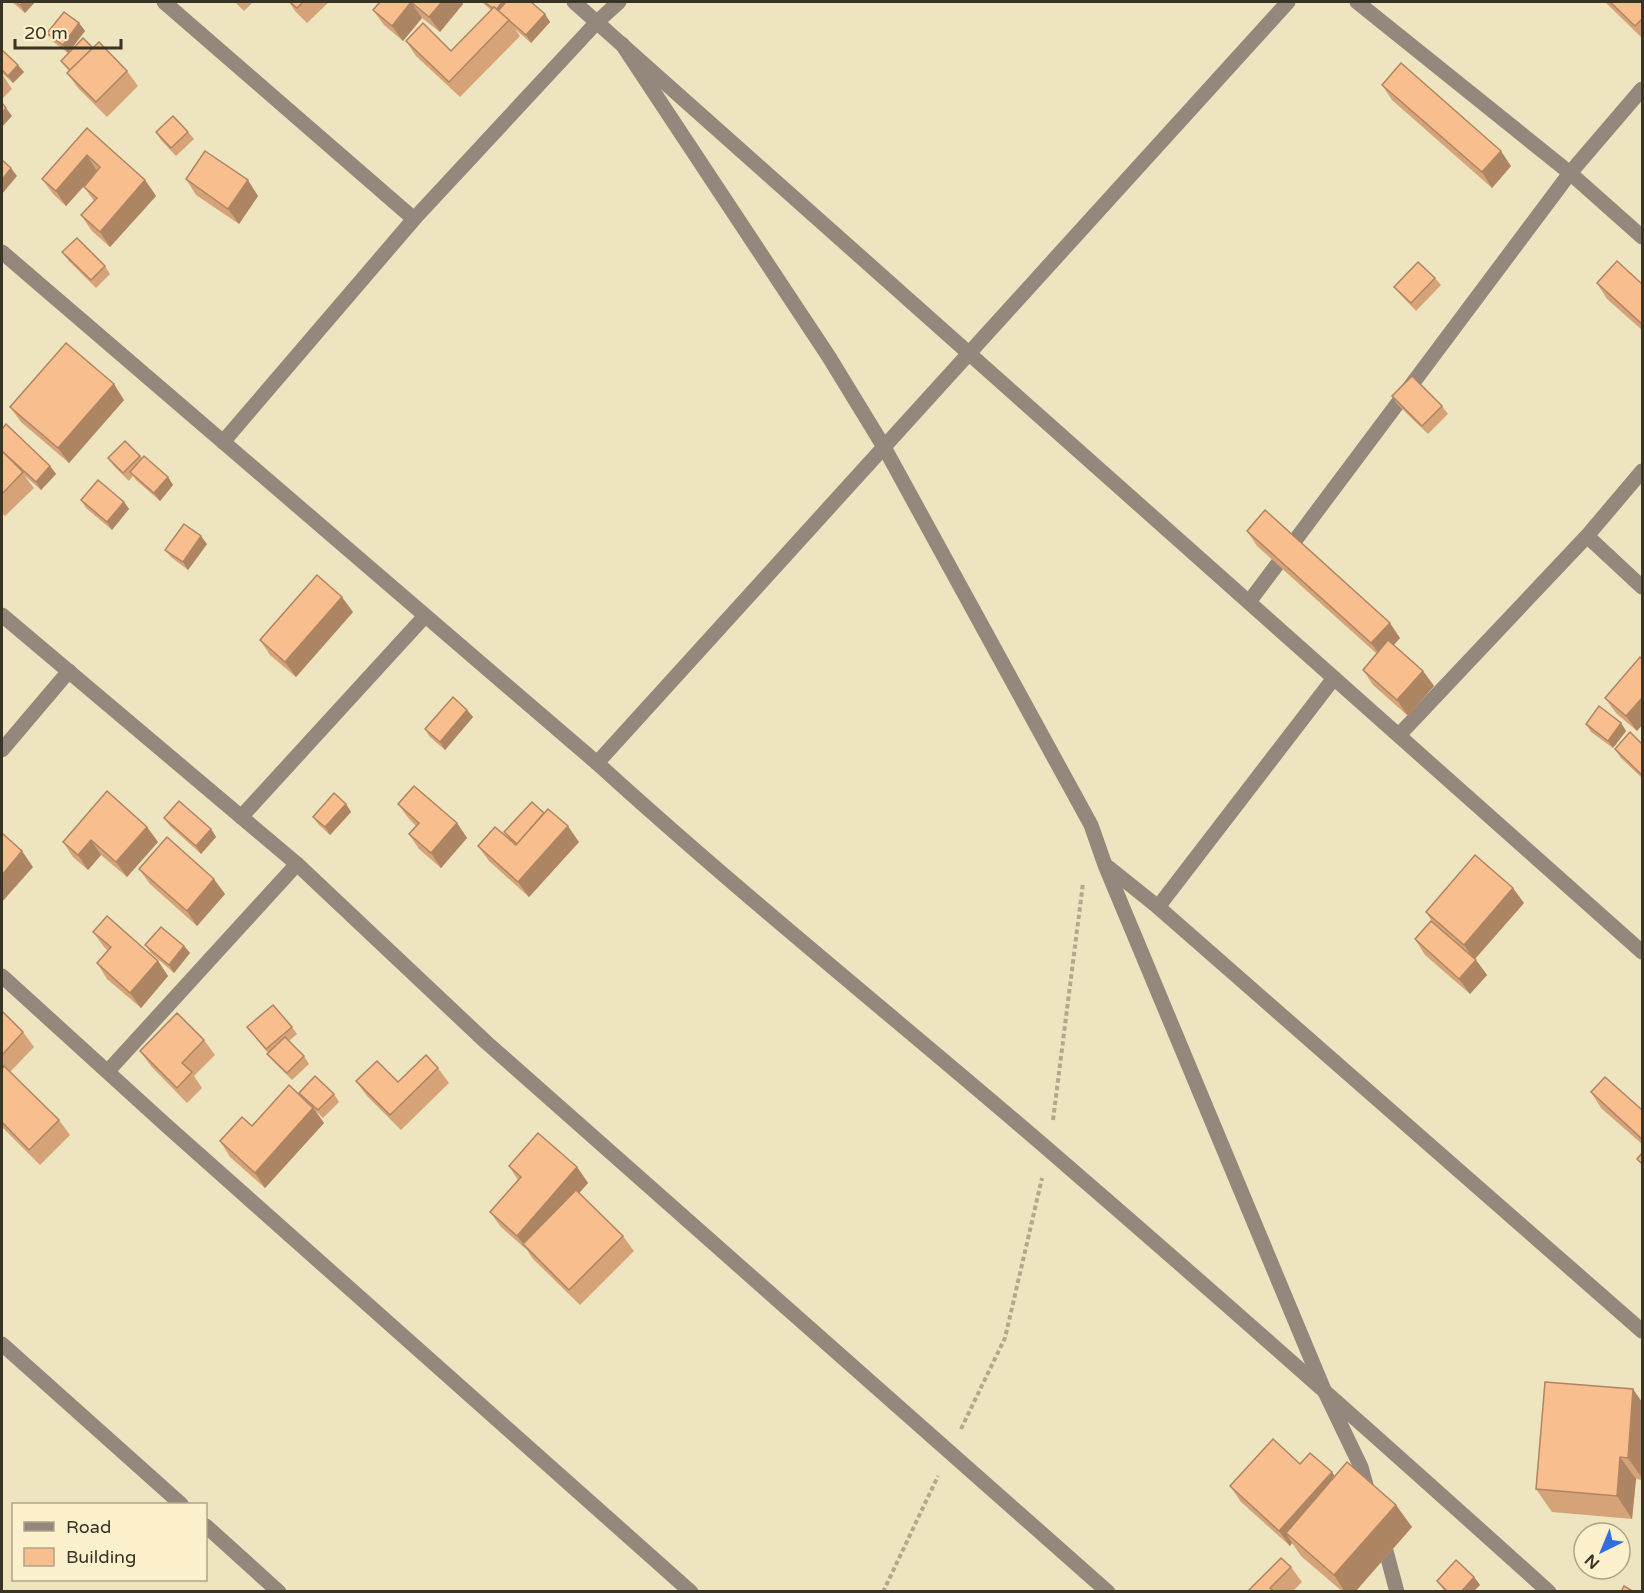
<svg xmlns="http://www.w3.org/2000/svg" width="1644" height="1593" font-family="'Varela Round',sans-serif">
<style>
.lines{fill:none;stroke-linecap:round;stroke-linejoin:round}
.path{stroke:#b1a98c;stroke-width:4;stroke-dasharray:4.5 3;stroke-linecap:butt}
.minor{stroke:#94887d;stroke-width:15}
.wall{fill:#d6a379}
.shaded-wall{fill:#ae8563}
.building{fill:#f9be8d;stroke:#ae8563;stroke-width:1.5}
</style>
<rect width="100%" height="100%" fill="#eee4bf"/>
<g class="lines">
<!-- path -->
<g class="path">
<path d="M1053,1120l30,-237"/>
<path d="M961,1429l44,-91 37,-160"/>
<path d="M883,1592l55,-116"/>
</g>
<!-- minor -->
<g class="minor">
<path d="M164,2l250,217"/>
<path d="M574,2l1068,950"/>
<path d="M1357,2l213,171 72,64"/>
<path d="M622,44l207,313 55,90 207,378 14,40 219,525 37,77 8,29"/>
<path d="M2,252l595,511c147,134 302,258 453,388 168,145 334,292 499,441"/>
<path d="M223,442l191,-223 183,-197 22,-20"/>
<path d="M1587,536l55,51"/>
<path d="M1249,602l321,-429 72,-84"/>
<path d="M2,615l295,249 190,179 621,549"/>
<path d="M1399,735l188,-199 55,-65"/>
<path d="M2,750l67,-79"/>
<path d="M597,763l691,-761"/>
<path d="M241,817l184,-201"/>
<path d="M1108,867l50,40 484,424"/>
<path d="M1158,907l176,-229"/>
<path d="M2,976l165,150 524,466"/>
<path d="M108,1071l189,-207"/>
<path d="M2,1344l179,160"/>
<path d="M206,1526l73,66"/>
<path d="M1382,1536l15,56"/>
</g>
</g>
<!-- wall -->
<g class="wall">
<path d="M12,2h23l-10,11z"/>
<path d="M235,2h18l-9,9z"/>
<path d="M289,2h40l-22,21 -12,-12z"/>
<path d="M380,2h82l1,2 -23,28 -18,-14 -19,23 -19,-16 -11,-15z"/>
<path d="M482,2h49l19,20 -19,21 -16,-14 5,7 -60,61 -44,-41 -10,-15 45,10 40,-41z"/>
<path d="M1605,2h37v36z"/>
<path d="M79,23l6,8 -17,22 -16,-12 -5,-8z"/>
<path d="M93,48l34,23 11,15 -31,31 -29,-29 -11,-15 2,-2 -8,-10z"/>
<path d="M2,52l22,20 -11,11 -11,-10z"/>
<path d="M2,74l10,15 -10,10z"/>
<path d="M1382,85l129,81 -19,22 -100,-88z"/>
<path d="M87,128l58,52 11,16 -46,51 -18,-16 -11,-16 13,-14 -10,-14 14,-16 -32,35 -13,-12 -11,-15z"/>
<path d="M156,132h32l6,7 -18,17 -15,-16z"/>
<path d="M186,179l72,17 -19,28 -43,-29z"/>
<path d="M62,252l43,14 5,8 -14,14 -28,-28z"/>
<path d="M1435,278l6,7 -25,26 -16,-17 -6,-7z"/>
<path d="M1597,283l45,1v46l-35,-31z"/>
<path d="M1392,396l50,10 6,8 -20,20 -31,-30z"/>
<path d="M124,400l-55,63 -48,-41 -11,-15z"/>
<path d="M2,429l48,37 6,8 -15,16 -17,-15 10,13 -29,28 -3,-3z"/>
<path d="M140,456l2,2 26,19 5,8 -13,16 -24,-21 -3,-4 -4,5 -15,-15 -6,-8z"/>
<path d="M81,500l43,2 5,7 -17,21 -26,-22z"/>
<path d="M1247,531l153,107 -6,7 29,26 11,15 -26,30 -35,-31 -10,-15 14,-16 -120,-108z"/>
<path d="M207,544l-19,26 -17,-13 -6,-7z"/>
<path d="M353,612l-57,65 -26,-22 -10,-15z"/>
<path d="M1642,659v66l-5,6 -21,-18 -11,-15z"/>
<path d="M467,710l6,7 -28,33 -15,-13 -5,-8z"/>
<path d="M1621,723l5,8 -13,17 -22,-16 -5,-8z"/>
<path d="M1642,744v34l-22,-21 -5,-8z"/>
<path d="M346,804l5,8 -21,23 -11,-10 -6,-8z"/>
<path d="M398,804l59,19 10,15 -26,30 -22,-19 -10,-15 7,-8 -7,-7z"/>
<path d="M544,813l35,29 -50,55 -40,-36 -11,-15 31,-7 -5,-7z"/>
<path d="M164,818l47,11 5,8 -15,17 -31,-28z"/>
<path d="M147,827l11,15 -31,35 -26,-22 -13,15 -15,-13 -10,-15z"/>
<path d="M139,869l86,25 -28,32 -47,-42z"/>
<path d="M1524,903l-49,56 12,16 -17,19 -45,-39 -10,-16 18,-16 -7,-11z"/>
<path d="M93,932l65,29 10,15 -27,32 -34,-29 -10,-16 11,-12 -4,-4z"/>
<path d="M145,945l39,1 6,7 -16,20 -23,-20z"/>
<path d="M2,1011l21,21 11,15 -24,25 49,48 11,15 -30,30 -38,-38z"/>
<path d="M247,1027h45l5,7 -8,7 15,15 5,8 -17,16 -19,-19 -6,-7 1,-1z"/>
<path d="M204,1040l11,15 -21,21 8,12 -15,15 -36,-37 -11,-15z"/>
<path d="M438,1068l11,15 -48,47 -34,-34 -11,-15 42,1z"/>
<path d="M1591,1092l50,17 1,-1v36l-41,-36z"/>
<path d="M299,1093l35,1 5,8 -16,16 -7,-7 8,12 -59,65 -35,-31 -10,-16 32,-15 51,-28z"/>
<path d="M509,1166l68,1 11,16 -9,10 44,43 11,15 -54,54 -47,-46 -6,-9 -26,-23 -11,-15 28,-32z"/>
<path d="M1642,1402v78l-6,-1 -4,40 -80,-7 -16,-23z"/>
<path d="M1300,1464l32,8 3,5 77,50 -57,65h-12l-42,-36 -9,-13 -2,3 -49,-44 -11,-16z"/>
<path d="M1291,1567l11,15 -10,10h-45z"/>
<path d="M1474,1577l6,8 -7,7h-28l-8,-11z"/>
</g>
<!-- shaded-wall -->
<g class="shaded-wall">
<path d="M23,2h12l-10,11 -5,-8z"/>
<path d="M411,2l11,16 -19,23 -11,-15z"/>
<path d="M442,2h20l1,2 -23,28 -11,-15z"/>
<path d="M502,2h12l-11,13 -7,-5z"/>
<path d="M545,14l5,8 -19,21 -5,-8z"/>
<path d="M79,23l6,8 -17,22 -5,-8z"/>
<path d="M18,65l6,7 -11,11 -5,-7z"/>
<path d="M6,108l6,8 -10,11v-14z"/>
<path d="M1501,151l10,15 -19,22 -10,-16z"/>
<path d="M87,155l10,16 -31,35 -10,-15z"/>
<path d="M11,168l6,8 -15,18v-14z"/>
<path d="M145,180l11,16 -46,51 -10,-15z"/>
<path d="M248,180l10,16 -19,28 -11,-15z"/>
<path d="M114,384l10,16 -55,63 -11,-15z"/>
<path d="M50,466l6,8 -15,16 -5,-8z"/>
<path d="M168,477l5,8 -13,16 -6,-8z"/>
<path d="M124,502l5,7 -17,21 -5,-8z"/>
<path d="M201,536l6,8 -19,26 -5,-8z"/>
<path d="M342,597l11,15 -57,65 -11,-15z"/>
<path d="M1390,623l10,15 -18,20 -11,-15z"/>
<path d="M1423,671l11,15 -26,30 -11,-16z"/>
<path d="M1642,698v27l-5,6 -11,-15z"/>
<path d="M467,710l6,7 -28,33 -5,-8z"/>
<path d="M1621,723l5,8 -13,17 -5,-7z"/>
<path d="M346,804l5,8 -21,23 -5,-8z"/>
<path d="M457,823l10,15 -26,30 -10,-15z"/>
<path d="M568,826l11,16 -50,55 -11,-15z"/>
<path d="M147,827l11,15 -31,35 -11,-15z"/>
<path d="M211,829l5,8 -15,17 -5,-8z"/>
<path d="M91,840l10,15 -13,15 -10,-15z"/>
<path d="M22,851l11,16 -31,35v-27z"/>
<path d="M214,879l11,15 -28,32 -10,-15z"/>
<path d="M1513,888l11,15 -50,57 -10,-15z"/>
<path d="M184,946l6,7 -16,20 -5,-8z"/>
<path d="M1476,960l11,15 -17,19 -11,-15z"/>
<path d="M158,961l10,15 -27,32 -11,-15z"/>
<path d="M313,1108l11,15 -59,65 -10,-15z"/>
<path d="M577,1167l11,16 -59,67 -5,-5 -7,-9z"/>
<path d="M1633,1389l9,13v76l-14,-20z"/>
<path d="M1620,1457l16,22 -4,40 -15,-23z"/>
<path d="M1332,1472l11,16 -57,45 6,10 -2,3 -11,-15z"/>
<path d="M1396,1505l16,22 -57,65h-10l-11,-17z"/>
<path d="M1474,1577l6,8 -7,7h-12z"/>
</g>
<!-- building -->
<g class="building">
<path d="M16,2h7l-3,3z"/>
<path d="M290,2h13l-6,6z"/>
<path d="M380,2h62l-13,15 -18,-15 -19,24 -19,-16z"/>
<path d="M484,2h18l-5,7 -3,-2 -1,1z"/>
<path d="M506,2h25l14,12 -19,21 -28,-24z"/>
<path d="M1610,2h32v17l-7,7z"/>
<path d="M494,7l15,13 -60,62 -43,-41 17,-18 28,28z"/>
<path d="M64,12l15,11 -16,22 -16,-12z"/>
<path d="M83,38l10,10 -23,22 -9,-9z"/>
<path d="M99,42l28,29 -31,31 -29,-29z"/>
<path d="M3,51l15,14 -10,11 -6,-6v-18z"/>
<path d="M1401,63l100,88 -19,21 -100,-87z"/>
<path d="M2,103l4,5 -4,5z"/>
<path d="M173,116l15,16 -17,16 -15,-16z"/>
<path d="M87,128l58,52 -45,52 -19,-17 16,-17 -13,-11 16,-20 -13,-12 -31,36 -14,-12z"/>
<path d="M205,151l43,29 -20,29 -42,-30z"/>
<path d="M2,160l9,8 -9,12z"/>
<path d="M77,238l28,28 -14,14 -29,-28z"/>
<path d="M1617,261l25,23v40l-45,-41z"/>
<path d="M1418,262l17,16 -24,25 -17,-16z"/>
<path d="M66,343l48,41 -56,64 -48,-41z"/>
<path d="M1412,376l30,30 -20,20 -30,-30z"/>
<path d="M6,424l44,42 -14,16 -34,-31v-22z"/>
<path d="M125,441l15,15 -17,17 -15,-15z"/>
<path d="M2,451l21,21 -21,22z"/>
<path d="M144,456l24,21 -14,16 -24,-21z"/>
<path d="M98,480l26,22 -17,20 -26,-22z"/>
<path d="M1265,510l125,113 -19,20 -124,-112z"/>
<path d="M184,524l17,12 -18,26 -18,-12z"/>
<path d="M317,575l25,22 -57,65 -25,-22z"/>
<path d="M1388,640l35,31 -26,29 -34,-30z"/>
<path d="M1640,657l2,2v39l-16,18 -21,-18z"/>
<path d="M453,697l14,13 -27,32 -15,-13z"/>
<path d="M1599,706l22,17 -13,18 -22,-17z"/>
<path d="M1630,732l12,12v31l-27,-26z"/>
<path d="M414,786l43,37 -26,30 -22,-19 10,-11 -21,-19z"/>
<path d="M107,791l40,36 -31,35 -25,-22 -13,15 -15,-13z"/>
<path d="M334,793l12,11 -21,23 -12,-10z"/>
<path d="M179,801l32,28 -15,17 -32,-28z"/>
<path d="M532,802l12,11 -27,31 -13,-12z"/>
<path d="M548,809l20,17 -50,56 -40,-36 17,-19 21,18z"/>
<path d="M2,833l20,18 -20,24z"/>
<path d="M167,837l47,42 -27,32 -48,-42z"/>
<path d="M1475,855l38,33 -49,57 -38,-33z"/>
<path d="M107,916l51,45 -28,32 -33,-30 14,-16 -18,-15z"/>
<path d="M1431,921l45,39 -17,19 -44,-40z"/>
<path d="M161,927l23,19 -15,19 -24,-20z"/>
<path d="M273,1005l19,22 -26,22 -19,-22z"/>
<path d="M2,1011l21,21 -21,23z"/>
<path d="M177,1013l27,27 -22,23 10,9 -15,16 -37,-37z"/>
<path d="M285,1037l19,19 -17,17 -20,-19z"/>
<path d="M426,1055l12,13 -48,47 -34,-34 21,-20 21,21z"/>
<path d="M4,1066l55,54 -30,30 -27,-28v-53z"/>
<path d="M315,1076l19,18 -16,16 -19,-17z"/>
<path d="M1605,1077l36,32 1,-1v31l-51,-47z"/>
<path d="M289,1085l24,23 -58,65 -35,-32 22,-24 10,9z"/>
<path d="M538,1133l39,34 -60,69 -27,-24 31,-35 -12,-11z"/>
<path d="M1642,1153v11l-5,-5z"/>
<path d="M576,1190l47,46 -54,54 -46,-46z"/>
<path d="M1545,1382l88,7 -5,69 -8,-1 -3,39 -81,-7z"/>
<path d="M1273,1439l27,25 10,-11 22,19 -53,59 -49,-45z"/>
<path d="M1347,1462l49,43 -62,70 -48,-42z"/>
<path d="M1281,1558l10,9 -21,21 4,4h-27z"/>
<path d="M1456,1560l18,17 -13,15h-13l-11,-11z"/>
<path d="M1624,1586l10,6h-13z"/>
</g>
<!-- border -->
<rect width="1644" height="1593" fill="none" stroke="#373325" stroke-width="6"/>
<!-- legend -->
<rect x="12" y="1503" width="195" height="78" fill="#fcf1cc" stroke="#ada589" stroke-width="1.5"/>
<rect x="24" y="1522" width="30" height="9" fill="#94887d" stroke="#ada589" stroke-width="1.5"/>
<text x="66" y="1533" font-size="18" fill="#373325">Road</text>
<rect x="24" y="1548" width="30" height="18" fill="#f9be8d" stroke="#ada589" stroke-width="1.5"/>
<text x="66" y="1563" font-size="18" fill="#373325">Building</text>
<!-- north arrow -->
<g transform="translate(1602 1551) rotate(223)"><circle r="28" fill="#fcf1cc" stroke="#ada589" stroke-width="1.5"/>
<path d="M0-4.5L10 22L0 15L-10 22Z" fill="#316fdd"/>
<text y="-9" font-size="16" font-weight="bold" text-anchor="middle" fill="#373325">N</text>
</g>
<!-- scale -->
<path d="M15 39v9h106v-9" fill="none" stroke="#373325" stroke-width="3"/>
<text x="24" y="39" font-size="18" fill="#373325" stroke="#fcf1cc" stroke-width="4.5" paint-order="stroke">20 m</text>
</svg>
